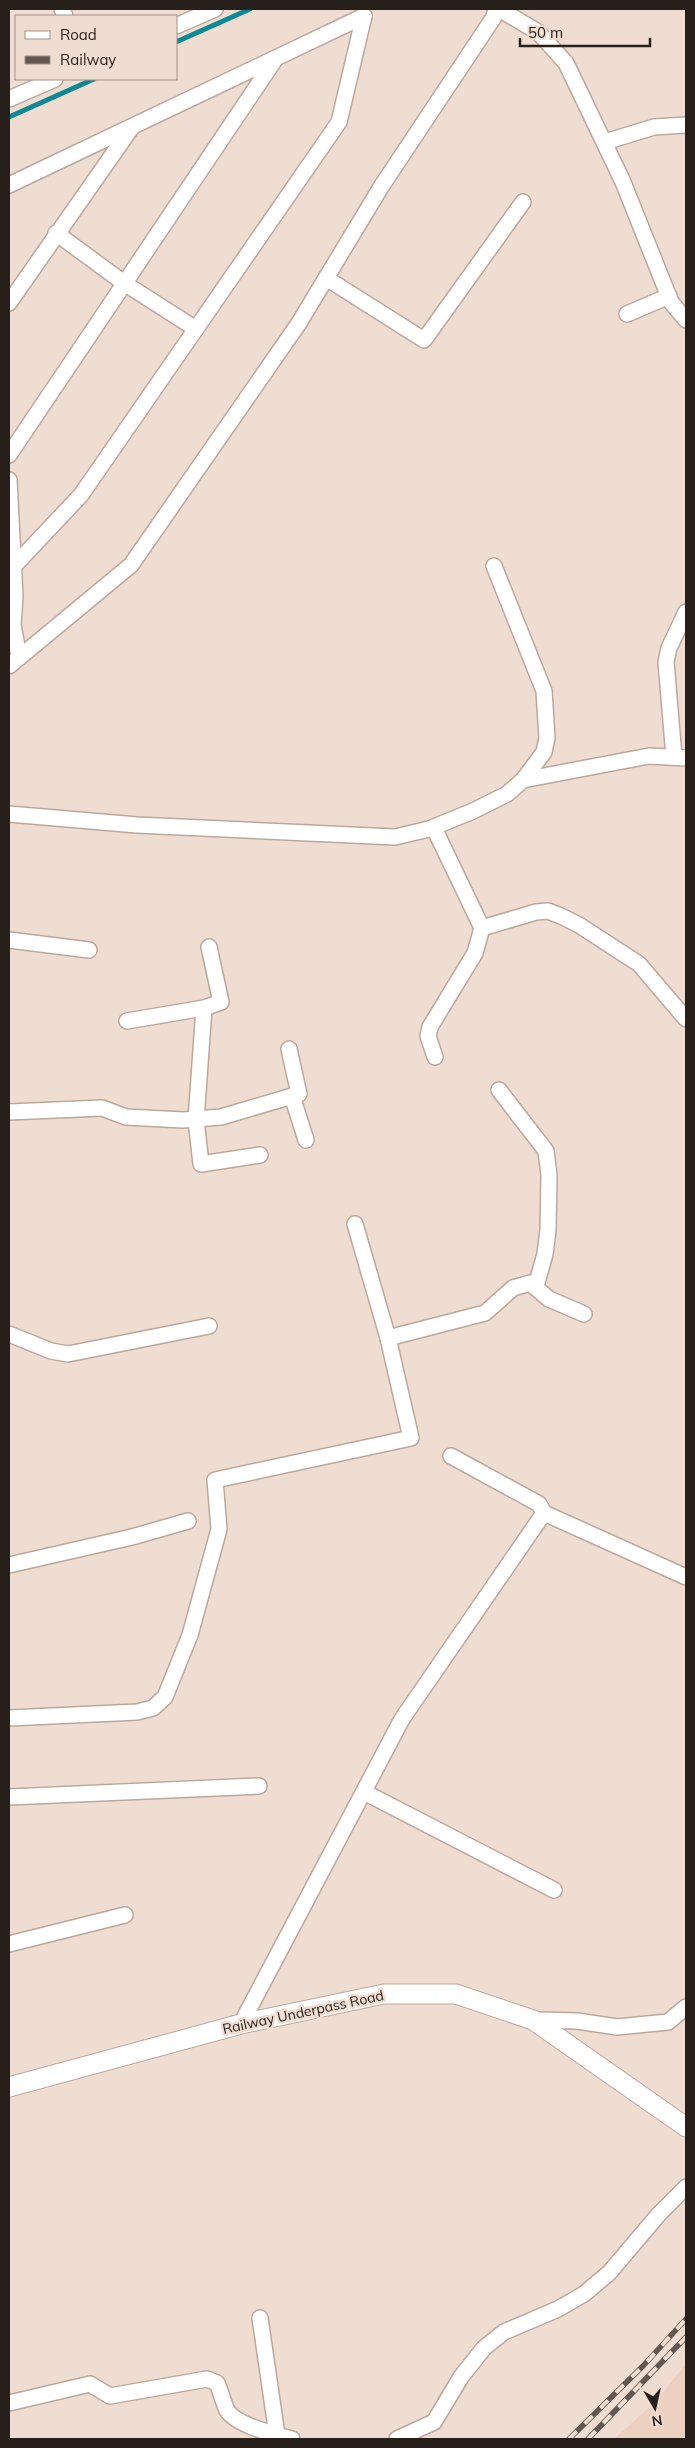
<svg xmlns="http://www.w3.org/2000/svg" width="695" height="2448" font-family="Mulish,sans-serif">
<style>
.built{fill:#ecd1c1}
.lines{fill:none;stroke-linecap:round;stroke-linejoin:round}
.stream{stroke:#0e8996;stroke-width:5}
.minor-casing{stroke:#bba89d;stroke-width:18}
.tertiary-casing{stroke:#bba89d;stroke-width:21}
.minor{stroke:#fff;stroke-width:15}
.tertiary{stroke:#fff;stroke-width:19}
.rail-casing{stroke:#635851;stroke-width:5.5}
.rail{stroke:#f0ddd1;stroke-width:4;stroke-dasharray:11;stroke-linecap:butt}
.labels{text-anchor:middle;stroke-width:5;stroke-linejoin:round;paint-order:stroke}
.street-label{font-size:14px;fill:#261f1a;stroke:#f0ddd1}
</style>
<rect width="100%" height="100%" fill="#f0ddd1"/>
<!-- built -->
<path class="built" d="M686,2364v75h-72l39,-35z"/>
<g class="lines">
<!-- stream -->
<g class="stream">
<path d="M176,42l74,-33"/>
<path d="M9,117l85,-38"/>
</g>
<defs>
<g id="minor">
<path d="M62,9l3,7"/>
<path d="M499,9l39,23 28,31 57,119 48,120 15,18"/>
<path d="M176,26l39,-17"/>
<path d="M9,99l46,-20"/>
<path d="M605,142l49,-15 32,-2"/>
<path d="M9,185l355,-169"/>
<path d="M56,233l68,50 72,46"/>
<path d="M326,278l98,62 99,-138"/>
<path d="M9,303l123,-176"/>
<path d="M627,314l42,-18"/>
<path d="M9,455l267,-397"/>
<path d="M9,480l6,116 -2,29 6,32"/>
<path d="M13,567l68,-72 258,-373 25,-106"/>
<path d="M9,666l122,-101 168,-242 82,-136 113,-170 2,-8"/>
<path d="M674,757l-8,-95 3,-14 17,-36"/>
<path d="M523,780l126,-24 37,2"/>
<path d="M9,814l128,11 258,12 34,-8 44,-18 34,-17 16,-14 21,-28 3,-14 -3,-47 -50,-125"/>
<path d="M434,828l48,100 -7,25 -45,74 -2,9 7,21"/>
<path d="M482,928l54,-16 12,-1 13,5 18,9 60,39 47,55"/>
<path d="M9,940l80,10"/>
<path d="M204,1008l-8,112 5,44 59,-9"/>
<path d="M127,1021l77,-13 17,-6 -12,-55"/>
<path d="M499,1090l47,61 3,24 -1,55 -3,24 -9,32"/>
<path d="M292,1096l14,44"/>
<path d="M9,1112l93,-4 24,9 57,3 38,-3 78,-23 -10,-45"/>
<path d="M9,1334l42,17 17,3 141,-28"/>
<path d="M388,1338l97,-25 28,-25 17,-5 19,16 35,15"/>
<path d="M451,1456l88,48 5,9 142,64"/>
<path d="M9,1565l123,-28 56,-16"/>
<path d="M9,1718l128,-6 16,-4 12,-11 25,-62 29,-106 -4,-49 196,-42 -23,-100 -33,-114"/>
<path d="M364,1792l190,98"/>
<path d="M9,1797l250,-11"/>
<path d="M9,1944l116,-29"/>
<path d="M536,2023l4,-3 37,1 40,6 51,-5 18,-15"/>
<path d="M241,2024l161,-305 142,-206"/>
<path d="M260,2318l17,117"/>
<path d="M9,2403l81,-19 20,12 97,-17 10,4c4,9 6,19 10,27 8,15 49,25 65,29"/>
<path d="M397,2439l37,-17 27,-45 23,-29 20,-16 54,-23 26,-15 25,-21 50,-59 27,-27"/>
</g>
<path id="tertiary" d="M9,2087l232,-63 143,-30h72l77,26 153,107"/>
</defs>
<!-- minor casing -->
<use href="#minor" class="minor-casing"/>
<!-- tertiary casing -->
<use href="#tertiary" class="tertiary-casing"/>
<!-- minor -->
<use href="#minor" class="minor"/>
<!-- tertiary -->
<use href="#tertiary" class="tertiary"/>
<defs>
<g id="rail">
<path d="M569,2439l74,-73 43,-47"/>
<path d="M588,2439l98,-102"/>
</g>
</defs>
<!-- rail casing -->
<use href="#rail" class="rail-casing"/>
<!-- rail -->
<use href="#rail" class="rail"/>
</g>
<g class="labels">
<!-- street labels -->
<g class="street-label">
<text transform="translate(303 2012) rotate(-12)" y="5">Railway Underpass Road</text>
</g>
</g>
<!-- border -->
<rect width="695" height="2448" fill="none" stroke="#261f1a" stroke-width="20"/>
<!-- legend -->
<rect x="15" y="15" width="162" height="65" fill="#f0ddd1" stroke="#9f9188"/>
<rect x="25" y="31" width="25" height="8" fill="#ffffff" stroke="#9f9188"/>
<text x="60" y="40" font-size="15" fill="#261f1a">Road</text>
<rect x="25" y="56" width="25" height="8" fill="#635851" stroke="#9f9188"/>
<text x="60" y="65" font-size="15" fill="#261f1a">Railway</text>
<!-- north arrow -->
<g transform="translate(655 2408) rotate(171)" stroke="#f0ddd1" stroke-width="4" paint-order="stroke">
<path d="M0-4L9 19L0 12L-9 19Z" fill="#261f1a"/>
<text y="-8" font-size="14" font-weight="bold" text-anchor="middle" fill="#261f1a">N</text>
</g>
<!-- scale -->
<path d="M520 38v8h130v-8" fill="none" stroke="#261f1a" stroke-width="2.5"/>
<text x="528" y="38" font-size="15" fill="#261f1a" stroke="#f0ddd1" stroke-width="4" paint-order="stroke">50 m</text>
</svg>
